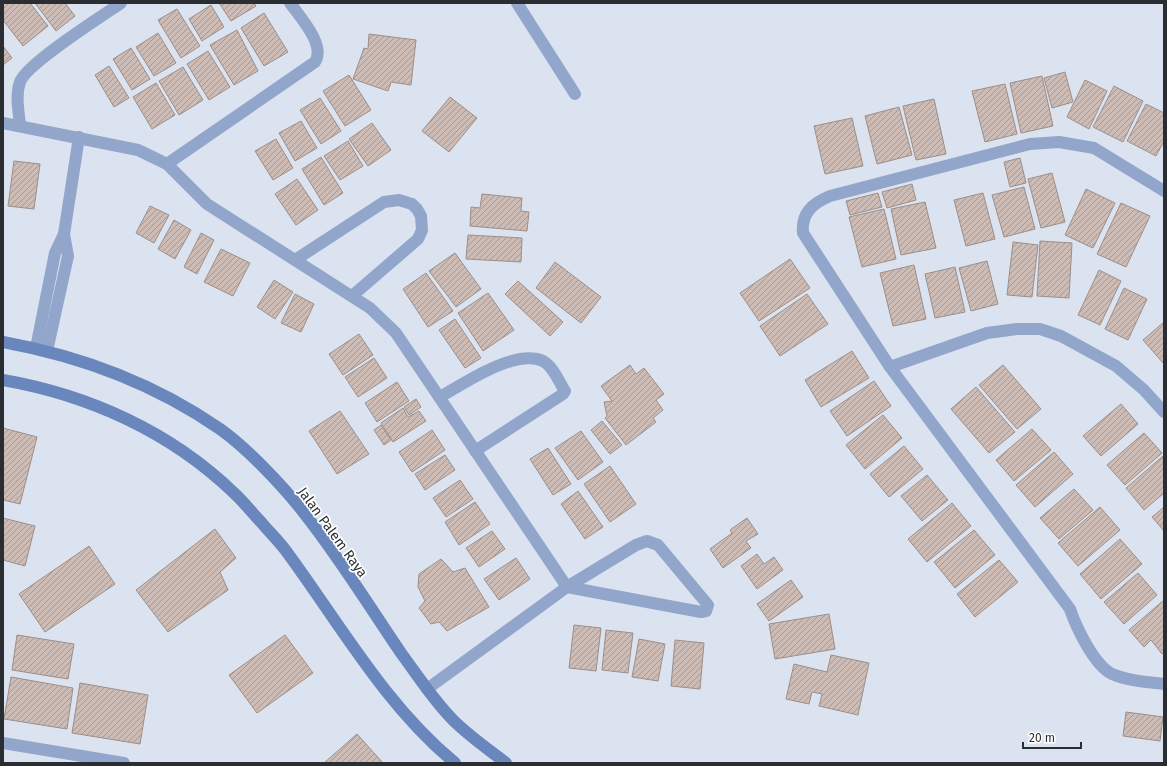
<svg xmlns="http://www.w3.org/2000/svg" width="1167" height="766" font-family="'Fira Sans',sans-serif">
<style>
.building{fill:url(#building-hatch);stroke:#9d8e88}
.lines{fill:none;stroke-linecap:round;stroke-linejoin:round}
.street{stroke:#91a6ca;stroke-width:12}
.secondary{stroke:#6987bc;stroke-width:12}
.labels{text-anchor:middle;stroke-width:3.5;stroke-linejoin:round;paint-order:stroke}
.street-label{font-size:14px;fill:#2a2d32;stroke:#fff}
</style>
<defs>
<pattern id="building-hatch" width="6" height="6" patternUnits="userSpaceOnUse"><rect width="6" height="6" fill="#ccbcb5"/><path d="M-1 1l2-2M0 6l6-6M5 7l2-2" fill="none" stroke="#a69994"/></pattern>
</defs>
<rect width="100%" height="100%" fill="#dbe3f1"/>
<!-- building -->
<g class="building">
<path d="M3,3h27l18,23 -25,20 -20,-26z"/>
<path d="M35,3h30l10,13 -19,15z"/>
<path d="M219,3h35l2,3 -25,15z"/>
<path d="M211,5l13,22 -22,14 -13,-22z"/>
<path d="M177,9l23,37 -19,12 -23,-38z"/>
<path d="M264,13l24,39 -24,14 -23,-38z"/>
<path d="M237,30l21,41 -24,14 -24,-40z"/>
<path d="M158,33l18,30 -22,13 -18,-29z"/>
<path d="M369,34l47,6 -5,45 -20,-3 -3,9 -35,-12 11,-31 4,1z"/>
<path d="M3,46l9,12 -9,7z"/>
<path d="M131,48l19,31 -18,11 -19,-31z"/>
<path d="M208,51l22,36 -21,13 -22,-36z"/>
<path d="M109,66l20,32 -15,9 -19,-32z"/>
<path d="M183,67l20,33 -24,15 -20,-34z"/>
<path d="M1065,72l8,30 -21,6 -8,-30z"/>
<path d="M349,75l22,35 -26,16 -22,-35z"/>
<path d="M1042,76l11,50 -32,7 -11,-50z"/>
<path d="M1085,80l22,11 -18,38 -22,-12z"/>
<path d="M156,83l19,32 -23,14 -19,-32z"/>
<path d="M1005,84l12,50 -32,8 -13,-51z"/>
<path d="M1114,86l29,15 -20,41 -30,-15z"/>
<path d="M450,97l27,21 -28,34 -27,-21z"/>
<path d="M320,98l21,33 -20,13 -21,-34z"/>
<path d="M934,99l12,55 -30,6 -13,-54z"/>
<path d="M1146,104l18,9v28l-8,15 -29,-15z"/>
<path d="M899,107l13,48 -35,9 -12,-48z"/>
<path d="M852,118l11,48 -38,8 -11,-48z"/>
<path d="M301,121l16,27 -22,13 -16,-28z"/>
<path d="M372,123l19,27 -23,16 -19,-27z"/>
<path d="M276,139l17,29 -20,12 -18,-29z"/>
<path d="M348,141l15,25 -23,14 -16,-24z"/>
<path d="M321,157l22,36 -19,12 -22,-36z"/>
<path d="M1020,158l6,25 -16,4 -6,-25z"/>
<path d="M14,161l26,3 -6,45 -26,-3z"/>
<path d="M1052,173l13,49 -24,6 -13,-49z"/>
<path d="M297,179l21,31 -22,15 -21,-31z"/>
<path d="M912,184l4,16 -29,8 -5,-16z"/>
<path d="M1024,187l11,42 -31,8 -12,-42z"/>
<path d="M1086,189l29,14 -22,45 -28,-13z"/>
<path d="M878,193l4,14 -32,8 -4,-14z"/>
<path d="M983,193l12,46 -29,7 -12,-46z"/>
<path d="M482,194l40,4 -1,13 8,1 -2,19 -57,-5 1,-19 9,1z"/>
<path d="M925,202l11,46 -35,7 -10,-46z"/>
<path d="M1121,203l29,13 -24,51 -29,-13z"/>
<path d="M150,206l19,9 -15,28 -18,-10z"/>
<path d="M884,209l12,50 -34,8 -13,-50z"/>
<path d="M174,220l17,10 -16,29 -17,-10z"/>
<path d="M201,233l13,7 -17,34 -13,-7z"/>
<path d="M468,235l54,3 -1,24 -55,-3z"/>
<path d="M1040,241l32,2 -3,55 -32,-2z"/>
<path d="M1013,242l25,3 -6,52 -25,-2z"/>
<path d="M221,249l29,14 -17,33 -29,-14z"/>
<path d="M455,253l26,36 -25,18 -27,-36z"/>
<path d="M790,259l20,29 -51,33 -19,-28z"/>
<path d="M987,261l11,43 -27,7 -12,-43z"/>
<path d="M555,262l46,35 -20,26 -45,-35z"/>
<path d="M914,265l12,54 -33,7 -13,-53z"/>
<path d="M955,267l10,45 -30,6 -10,-44z"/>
<path d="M1099,270l22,11 -21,44 -22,-10z"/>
<path d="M426,273l27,38 -25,16 -25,-38z"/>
<path d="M274,280l19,12 -18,27 -18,-12z"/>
<path d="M518,281l45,41 -13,14 -45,-42z"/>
<path d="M1124,288l23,11 -19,41 -23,-11z"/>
<path d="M488,293l26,37 -31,21 -25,-38z"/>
<path d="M295,294l19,10 -13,28 -20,-9z"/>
<path d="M807,294l21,30 -48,32 -20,-30z"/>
<path d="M455,319l26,39 -16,10 -26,-38z"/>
<path d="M1164,322v42l-21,-24z"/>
<path d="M359,334l14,21 -30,20 -14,-21z"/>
<path d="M852,351l17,27 -48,29 -16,-27z"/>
<path d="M374,358l13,20 -29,19 -13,-20z"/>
<path d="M630,365l6,9 8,-6 20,26 -8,6 7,10 -10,8 3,4 -30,23 -21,-27 2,-2 -3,-14 8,-1 -11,-15z"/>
<path d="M1003,365l38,44 -24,20 -38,-44z"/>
<path d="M874,381l17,25 -44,30 -17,-25z"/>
<path d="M397,382l12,19 -32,21 -12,-19z"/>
<path d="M976,387l39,45 -26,21 -38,-44z"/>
<path d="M416,399l5,8 -12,8 -5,-8z"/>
<path d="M1121,404l17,20 -37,32 -18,-20z"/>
<path d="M403,408l5,9 11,-6 7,10 -33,21 -12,-19z"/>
<path d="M340,411l29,43 -32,20 -28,-43z"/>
<path d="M883,415l19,23 -37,31 -19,-24z"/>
<path d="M602,421l20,24 -12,9 -19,-24z"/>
<path d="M381,425l10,15 -7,5 -10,-15z"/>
<path d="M3,428l34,9 -17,67 -17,-4z"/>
<path d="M1032,429l19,21 -37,31 -18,-21z"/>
<path d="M432,430l13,20 -33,22 -13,-20z"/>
<path d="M581,431l22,31 -25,18 -23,-32z"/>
<path d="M1144,433l18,20 -37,32 -18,-20z"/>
<path d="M904,446l19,23 -34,28 -19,-23z"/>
<path d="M548,448l23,36 -18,11 -23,-36z"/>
<path d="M1054,452l19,22 -38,33 -19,-22z"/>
<path d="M445,455l10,15 -30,20 -10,-16z"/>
<path d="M1163,456l1,37 -20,17 -18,-22z"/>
<path d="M610,466l26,38 -26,18 -26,-38z"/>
<path d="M927,475l21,25 -26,21 -21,-25z"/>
<path d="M460,480l13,19 -27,18 -13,-19z"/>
<path d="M1074,489l19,21 -34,29 -19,-21z"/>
<path d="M578,491l25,36 -18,12 -24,-35z"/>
<path d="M475,502l15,22 -31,21 -14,-23z"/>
<path d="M952,503l19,23 -44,36 -19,-23z"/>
<path d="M1100,507l20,23 -42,36 -20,-23z"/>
<path d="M1164,507v24l-12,-14z"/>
<path d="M3,518l32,8 -10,40 -22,-6z"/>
<path d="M747,518l11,16 -12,7 5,7 -28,20 -13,-19 22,-16 -2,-3z"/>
<path d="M215,529l21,29 -16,14 8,18 -60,42 -32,-42z"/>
<path d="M974,530l21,25 -40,33 -21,-26z"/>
<path d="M492,531l13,18 -26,18 -13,-19z"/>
<path d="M1120,539l22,25 -41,35 -21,-25z"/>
<path d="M89,546l26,38 -70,48 -26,-38z"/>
<path d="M757,554l7,10 10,-7 9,13 -26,19 -16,-23z"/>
<path d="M516,558l14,21 -31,21 -15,-21z"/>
<path d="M441,559l12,13 12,-4 24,39 -42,24 -8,-9 -8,2 -12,-16 6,-7 -7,-14 1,-13z"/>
<path d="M999,560l19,22 -43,35 -18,-23z"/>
<path d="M1138,573l19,22 -33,29 -20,-22z"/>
<path d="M791,580l12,17 -34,24 -12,-17z"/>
<path d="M1164,600v52l-2,2 -11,-14 -7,7 -15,-17z"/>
<path d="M829,614l6,35 -60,10 -6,-35z"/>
<path d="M574,625l27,3 -5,43 -27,-3z"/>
<path d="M606,630l27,3 -5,40 -26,-3z"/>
<path d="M17,635l57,9 -6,35 -56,-9z"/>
<path d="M285,635l28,38 -56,40 -28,-38z"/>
<path d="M639,639l26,5 -7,37 -26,-4z"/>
<path d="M675,640l29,3 -4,46 -29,-3z"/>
<path d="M831,655l38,8 -11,52 -39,-9 3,-12 -10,-2 -3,12 -23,-5 8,-35 33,8z"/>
<path d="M11,677l62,11 -6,41 -63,-10z"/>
<path d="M80,683l68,12 -8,49 -68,-11z"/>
<path d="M1126,712l37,5 -3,24 -37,-5z"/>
<path d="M357,734l26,29h-59z"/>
</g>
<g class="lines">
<!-- street -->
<g class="street">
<path d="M517,3l58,91"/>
<path d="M3,123l135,27 29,14 40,40 163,104 26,25 171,254 134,25 5,-1 2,-6 -50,-60 -11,-4 -11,4 -69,42 -140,102"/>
<path d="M20,126c-1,-14 -5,-30 0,-44 6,-18 82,-66 101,-79"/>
<path d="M167,164l148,-102c11,-17 -15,-45 -25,-59"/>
<path d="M1164,191l-70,-43 -35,-6 -29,2 -200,52c-17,7 -29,17 -27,37l87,134 180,242c6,18 24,56 42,65 16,7 35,8 52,10"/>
<path d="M295,260l89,-58 15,-2 13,4 5,5 4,7 1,14 -4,9 -66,57"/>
<path d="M36,348l19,-95 9,-19 15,-97"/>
<path d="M47,351l21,-95 -4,-22"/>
<path d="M890,367l97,-34 30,-4h23l21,7 55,30 28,24 20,22"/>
<path d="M440,397c23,-13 75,-49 103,-36 10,5 16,21 22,30l-2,3 -88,57"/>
<path d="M3,743l121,20"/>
</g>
<!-- secondary -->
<g class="secondary">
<path d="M3,342c77,14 152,42 217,87 27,19 63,57 84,84 35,44 65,93 97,140 17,23 32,47 52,67 16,16 35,29 53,43"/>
<path d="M3,380c86,15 168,52 231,113 10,9 18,20 27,29 9,11 20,21 28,33 52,71 97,151 166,208"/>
</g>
</g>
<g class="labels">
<!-- street labels -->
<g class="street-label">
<text transform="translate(333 532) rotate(54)" y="5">Jalan Palem Raya</text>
</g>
</g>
<!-- border -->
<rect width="1167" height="766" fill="none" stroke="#2a2d32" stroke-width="8"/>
<!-- scale -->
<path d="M1023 742v6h58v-6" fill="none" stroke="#2a2d32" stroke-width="2"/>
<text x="1029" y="742" font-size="12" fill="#2a2d32" stroke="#ffffff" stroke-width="3" paint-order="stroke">20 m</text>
</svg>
